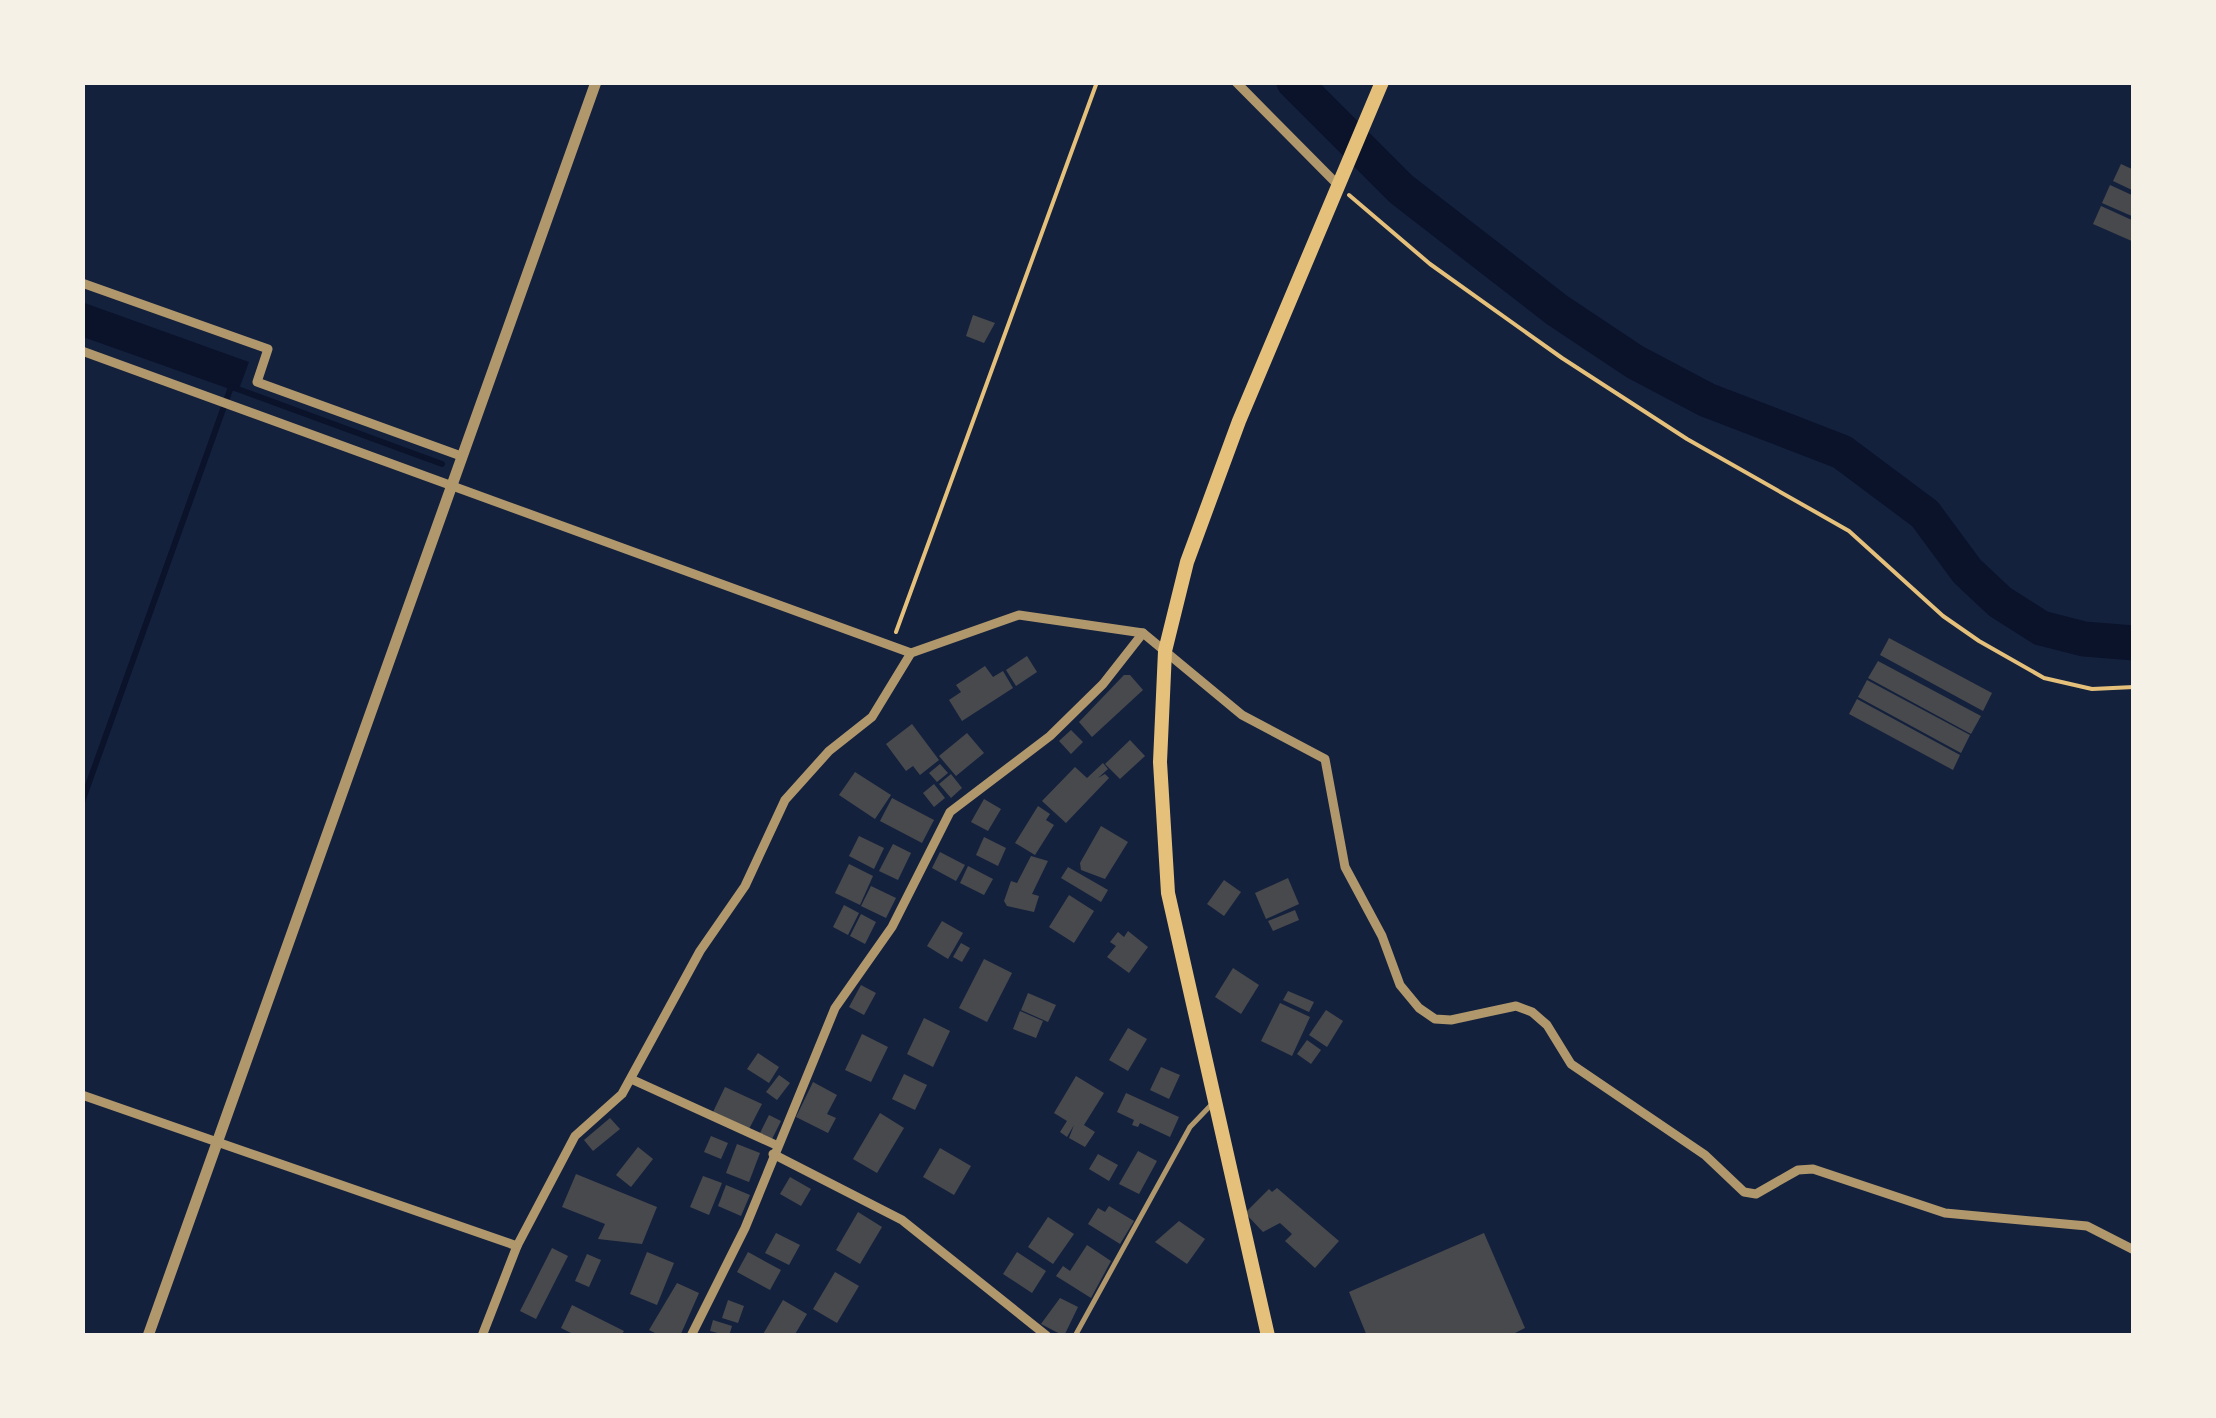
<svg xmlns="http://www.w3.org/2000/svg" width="2216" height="1418" font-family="Commissioner,sans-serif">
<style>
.water{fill:#0b132b}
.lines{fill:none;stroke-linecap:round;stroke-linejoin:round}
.stream{stroke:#0b132b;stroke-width:6}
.river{stroke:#0b132b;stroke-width:35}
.building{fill:#48494c}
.path{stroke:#e5c07b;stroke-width:4}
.service{stroke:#b1986c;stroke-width:5}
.minor{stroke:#b1986c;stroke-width:9}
.tertiary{stroke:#b1986c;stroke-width:11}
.secondary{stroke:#e5c07b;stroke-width:14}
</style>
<rect width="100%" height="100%" fill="#14213d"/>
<!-- water -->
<path class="water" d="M82,302l167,60 -11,30 -155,-55z"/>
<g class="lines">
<!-- stream -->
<g class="stream">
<path d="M232,387l210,77"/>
<path d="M82,802l149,-415"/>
</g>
<!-- river -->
<path class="river" d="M1294,82l107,107 156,121 78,52 72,38 135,52 83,62 42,57 33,31 41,26 43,11 50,4"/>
</g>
<!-- building -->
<g class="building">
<path d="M2121,164l13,6v21l-21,-10z"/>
<path d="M2110,185l24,11v21l-32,-14z"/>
<path d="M2101,206l33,15v21l-41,-18z"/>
<path d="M973,315l22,8 -11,20 -18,-7z"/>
<path d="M1889,638l103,55 -9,18 -103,-56z"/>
<path d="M1027,656l10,16 -21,14 -10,-16z"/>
<path d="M1878,661l103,55 -10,18 -103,-56z"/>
<path d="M985,666l8,11 10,-6 10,17 -51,33 -13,-21 12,-8 -5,-7z"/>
<path d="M1124,675h6l13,15 -51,47 -13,-15z"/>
<path d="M1867,680l103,55 -9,18 -103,-56z"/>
<path d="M1857,699l103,56 -7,15 -104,-56z"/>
<path d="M912,724l27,36 -19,15 -7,-9 -7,5 -20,-27z"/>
<path d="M1071,730l12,12 -12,12 -12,-13z"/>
<path d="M967,733l17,20 -28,23 -17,-20z"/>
<path d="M1130,740l15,16 -25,23 -15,-15z"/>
<path d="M1103,763l5,6 -10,9 7,-4 4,4 -43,45 -24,-22 33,-34 12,11z"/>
<path d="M940,764l8,9 -11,9 -8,-9z"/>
<path d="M855,772l36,23 -16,24 -36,-24z"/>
<path d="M951,774l11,14 -11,10 -12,-14z"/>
<path d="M934,784l11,14 -11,9 -11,-14z"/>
<path d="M892,798l42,22 -12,23 -42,-22z"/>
<path d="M984,799l17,10 -13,22 -17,-9z"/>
<path d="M1038,806l12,8 -4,6 8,5 -19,30 -20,-12z"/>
<path d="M1101,826l27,16 -23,37 -24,-9 -1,-7z"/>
<path d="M859,836l25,12 -10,21 -25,-13z"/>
<path d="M984,837l22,11 -8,18 -22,-11z"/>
<path d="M893,844l18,9 -13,27 -19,-9z"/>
<path d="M940,852l25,13 -9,16 -24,-13z"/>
<path d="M1031,856l17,5 -16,33 7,2 -5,16 -27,-6 -3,-5 7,-20 6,2z"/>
<path d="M849,864l24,12 -13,29 -25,-12z"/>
<path d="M968,866l25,13 -9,16 -24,-12z"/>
<path d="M1068,867l40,23 -7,12 -40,-24z"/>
<path d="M1288,878l11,26 -33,15 -11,-26z"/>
<path d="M1224,880l17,12 -17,24 -17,-12z"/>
<path d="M871,886l25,12 -10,20 -25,-12z"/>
<path d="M1069,895l25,16 -20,32 -25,-16z"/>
<path d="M844,905l15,8 -11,22 -15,-8z"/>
<path d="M1295,910l4,10 -26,11 -5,-10z"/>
<path d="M861,914l15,8 -11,22 -15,-8z"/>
<path d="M942,921l21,12 -15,26 -21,-13z"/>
<path d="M1128,931l20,16 -19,26 -22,-16 9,-11 -6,-4 8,-10 6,5z"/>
<path d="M961,943l9,5 -8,14 -9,-5z"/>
<path d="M984,959l28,14 -25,49 -28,-14z"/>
<path d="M1233,968l26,17 -18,29 -26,-17z"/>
<path d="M861,985l15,8 -12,22 -15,-8z"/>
<path d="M1288,991l26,11 -5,10 -26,-12z"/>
<path d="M1028,993l28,12 -8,17 -27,-12z"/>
<path d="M1280,1003l30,14 -18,39 -31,-15z"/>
<path d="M1326,1010l17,11 -16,26 -18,-12z"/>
<path d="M1020,1011l23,10 -7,17 -23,-9z"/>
<path d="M924,1018l26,13 -17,36 -26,-13z"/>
<path d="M1128,1028l19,11 -19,32 -19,-11z"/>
<path d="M862,1034l26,13 -17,35 -26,-12z"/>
<path d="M1307,1040l14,10 -10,14 -14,-10z"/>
<path d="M758,1053l21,14 -10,16 -22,-14z"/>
<path d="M1161,1067l19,8 -11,24 -19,-9z"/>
<path d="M904,1074l23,11 -12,25 -23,-11z"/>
<path d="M779,1075l11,8 -13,17 -11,-8z"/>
<path d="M1076,1076l28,17 -20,32 11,7 -10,15 -16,-9 5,-13 -7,12 -7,-5 7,-11 -13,-8z"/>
<path d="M813,1082l24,13 -10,19 9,4 -8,15 -32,-16z"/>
<path d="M725,1087l37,17 -13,25 -36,-17z"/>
<path d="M1126,1093l53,24 -9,20 -30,-14 -2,4 -6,-2 2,-5 -17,-8z"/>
<path d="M880,1113l24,15 -27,45 -24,-14z"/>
<path d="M769,1115l12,6 -9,18 -12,-6z"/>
<path d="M610,1118l10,11 -27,22 -9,-11z"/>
<path d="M711,1136l17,7 -7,16 -17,-7z"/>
<path d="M737,1144l23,9 -11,29 -23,-9z"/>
<path d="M638,1147l15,12 -22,28 -15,-12z"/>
<path d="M940,1148l31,18 -17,29 -31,-18z"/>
<path d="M1138,1151l19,10 -18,33 -20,-10z"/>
<path d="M1098,1154l20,11 -9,16 -20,-12z"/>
<path d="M576,1174l81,33 -15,37 -44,-5 7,-15 -43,-17z"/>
<path d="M703,1176l19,7 -13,32 -19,-8z"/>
<path d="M790,1177l21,12 -10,17 -21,-12z"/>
<path d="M726,1185l24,10 -9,21 -23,-10z"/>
<path d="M1277,1188l62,53 -24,27 -30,-27 7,-7 -12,-11 -17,9 -18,-19 24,-24 3,3z"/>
<path d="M1109,1206l25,15 -14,23 -32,-20 10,-16 7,4z"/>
<path d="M858,1212l24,15 -22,37 -24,-14z"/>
<path d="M1048,1217l26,17 -21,30 -25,-17z"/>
<path d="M1179,1221l26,18 -18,25 -32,-22z"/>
<path d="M776,1233l24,12 -11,20 -24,-12z"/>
<path d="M1484,1233l41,95 -16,8h-142l-18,-44z"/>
<path d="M1087,1245l24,16 -20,37 -35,-22 7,-10 7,5z"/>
<path d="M552,1248l16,8 -32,63 -16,-8z"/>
<path d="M647,1252l27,11 -17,42 -27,-11z"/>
<path d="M748,1252l33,18 -11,20 -33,-18z"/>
<path d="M1017,1252l29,19 -14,22 -29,-19z"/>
<path d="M587,1254l14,6 -12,27 -14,-6z"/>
<path d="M835,1272l24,14 -22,37 -24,-14z"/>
<path d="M677,1283l22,10 -19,43h-19l-12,-6z"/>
<path d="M1060,1298l18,9 -14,29 -23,-12z"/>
<path d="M728,1300l16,6 -6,17 -16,-5z"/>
<path d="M783,1300l24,14 -13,22h-32z"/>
<path d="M572,1305l52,26 -3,5h-44l-16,-8z"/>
<path d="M713,1320l19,6 -3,10 -19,-5z"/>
</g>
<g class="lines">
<!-- path -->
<g class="path">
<path d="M1349,195l81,69 132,94 125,81 162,92 94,85 36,25 65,37 48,11 42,-2"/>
<path d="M896,632l201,-550"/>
</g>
<!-- service -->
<path class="service" d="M1075,1336l115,-209 23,-24"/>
<!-- minor -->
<g class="minor">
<path d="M1236,82l101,102"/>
<path d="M82,283l186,66 -11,33 204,74"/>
<path d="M82,351l829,302"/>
<path d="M631,1079l145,66"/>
<path d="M82,1095l435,151"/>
<path d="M773,1154l129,66 145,116"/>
<path d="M482,1336l35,-90 58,-110 47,-42 78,-143 45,-65 40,-86 44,-49 43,-34 39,-64 108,-38 124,18 99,82 83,44 20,108 37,69 18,49 19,23 16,11 16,1 65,-14 16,6 15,13 24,39 134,91 39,37 12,2 42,-24 15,-1 132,44 142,13 47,24"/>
<path d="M691,1336l54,-108 90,-220 57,-81 58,-115 100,-76 53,-52 40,-51"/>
</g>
<!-- tertiary -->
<path class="tertiary" d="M148,1336l448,-1254"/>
<!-- secondary -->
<path class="secondary" d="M1268,1336l-100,-443 -8,-131 5,-111 22,-89 52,-141 143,-339"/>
</g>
<!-- border -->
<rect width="2216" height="1418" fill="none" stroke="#f6f1e7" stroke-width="170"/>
</svg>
